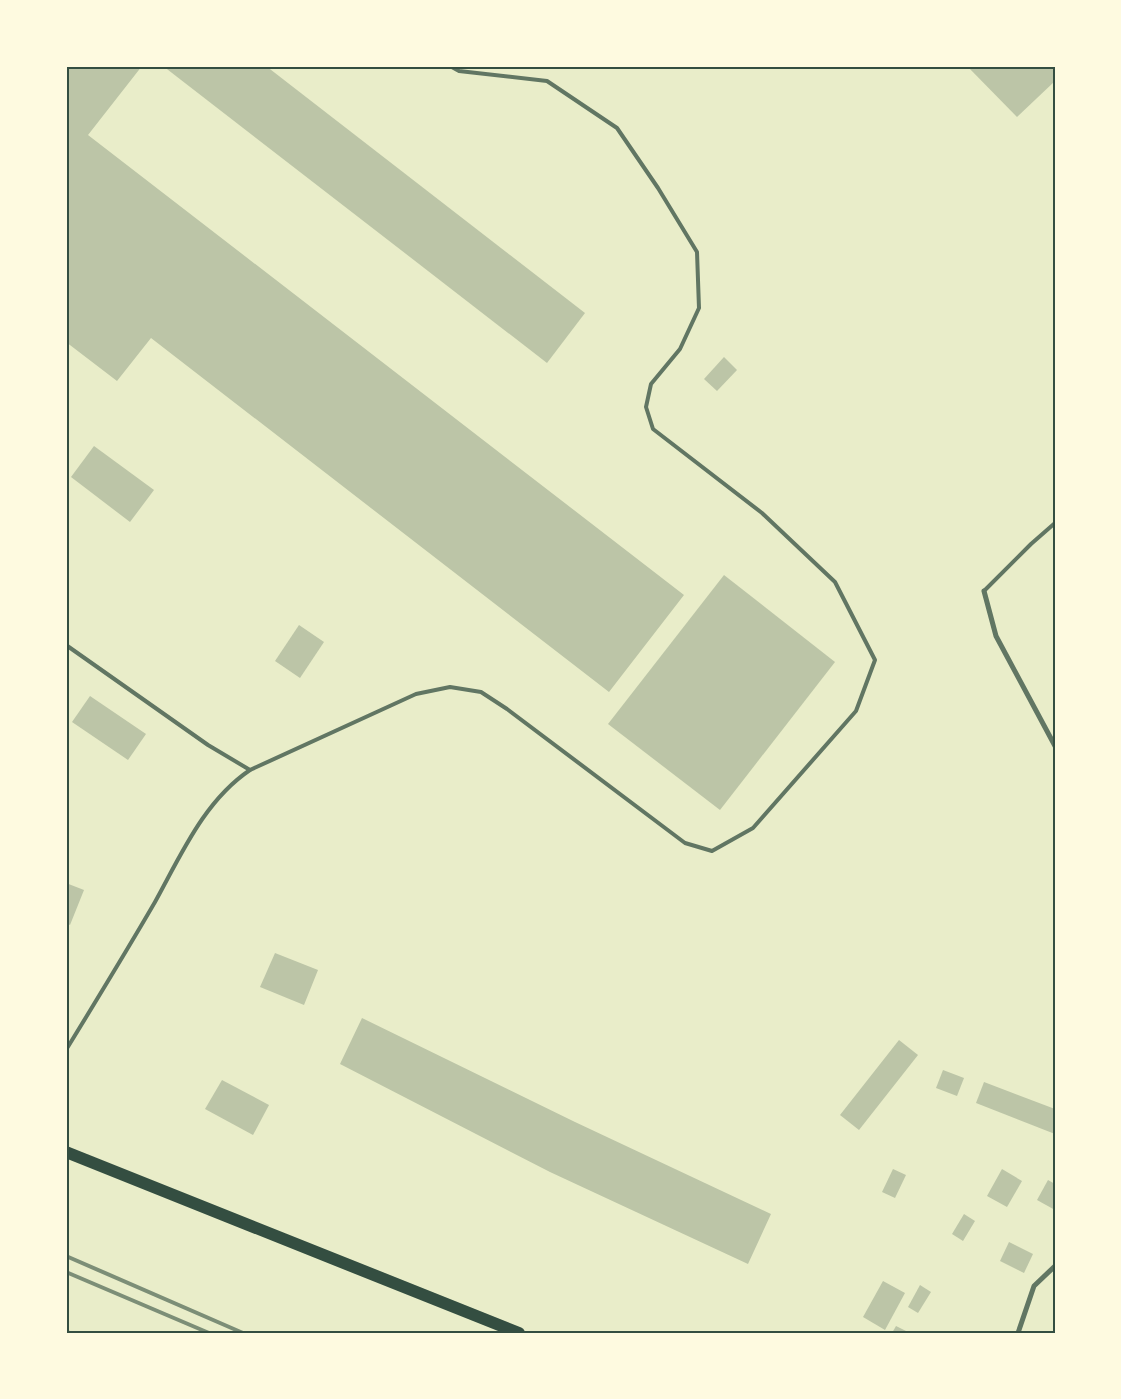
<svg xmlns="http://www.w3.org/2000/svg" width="1121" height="1399" font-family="'Noto Sans',sans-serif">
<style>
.building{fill:#bcc5a7}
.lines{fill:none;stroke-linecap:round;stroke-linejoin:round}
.service{stroke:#617663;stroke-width:4}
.minor{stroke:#617663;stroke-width:5}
.primary{stroke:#344e41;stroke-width:12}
.rail{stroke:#7c8e77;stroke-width:4}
.neatline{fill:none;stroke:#344e41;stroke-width:2}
</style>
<rect width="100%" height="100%" fill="#e9edc9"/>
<!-- building -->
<g class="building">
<path d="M66,66h76l-54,69 596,460 -75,97 -458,-354 -34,43 -51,-39z"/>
<path d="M163,66h103l319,247 -38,50z"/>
<path d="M967,66h88v15l-38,36z"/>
<path d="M724,357l13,13 -20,21 -13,-12z"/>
<path d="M94,446l60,44 -24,32 -59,-45z"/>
<path d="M724,575l111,87 -115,148 -112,-86z"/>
<path d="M299,625l25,17 -24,36 -25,-17z"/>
<path d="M90,696l56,38 -18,26 -56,-38z"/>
<path d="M66,883l18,7 -14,35 -4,-2z"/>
<path d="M275,953l43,17 -14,35 -44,-18z"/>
<path d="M362,1018l213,104 196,92 -23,50 -198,-92 -210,-108z"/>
<path d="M899,1040l19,15 -59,75 -19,-15z"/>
<path d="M943,1070l21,8 -7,18 -21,-8z"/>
<path d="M222,1080l47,25 -16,30 -48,-26z"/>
<path d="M984,1082l71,27v25l-79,-31z"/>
<path d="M893,1169l13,6 -11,23 -13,-6z"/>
<path d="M1002,1169l20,12 -15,26 -20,-11z"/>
<path d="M1048,1180l7,4v26l-18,-10z"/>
<path d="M964,1214l11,7 -12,20 -11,-7z"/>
<path d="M1009,1242l24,12 -9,19 -24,-12z"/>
<path d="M883,1281l22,12 -20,37 -22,-13z"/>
<path d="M920,1285l11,7 -13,21 -10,-6z"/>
<path d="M896,1326l14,7h-18z"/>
</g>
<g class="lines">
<!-- service -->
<g class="service">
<path d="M984,591l47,-47 24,-21"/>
<path d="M66,645l142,100 42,25"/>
<path d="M66,1050c30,-49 60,-98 89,-148 26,-47 49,-101 95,-132l166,-76 34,-7 31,5 26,17 178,134 27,8 41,-23 103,-117 19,-51 -40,-78 -73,-69 -109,-84 -7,-22 5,-23 29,-35 19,-41 -2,-56 -39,-64 -41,-60 -70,-47 -88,-10 -9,-5"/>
</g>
<!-- minor -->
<g class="minor">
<path d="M984,591l12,45 59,110"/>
<path d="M1018,1333l16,-47 21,-20"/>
</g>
<!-- primary -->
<path class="primary" d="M66,1152l453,181"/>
<!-- rail -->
<g class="rail">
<path d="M66,1256l177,77"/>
<path d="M66,1272l143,61"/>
<path d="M66,1331l3,2"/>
</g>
</g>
<!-- border -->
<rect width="1121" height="1399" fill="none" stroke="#fefae0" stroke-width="135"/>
<rect x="68" y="68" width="986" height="1264" class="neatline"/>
</svg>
